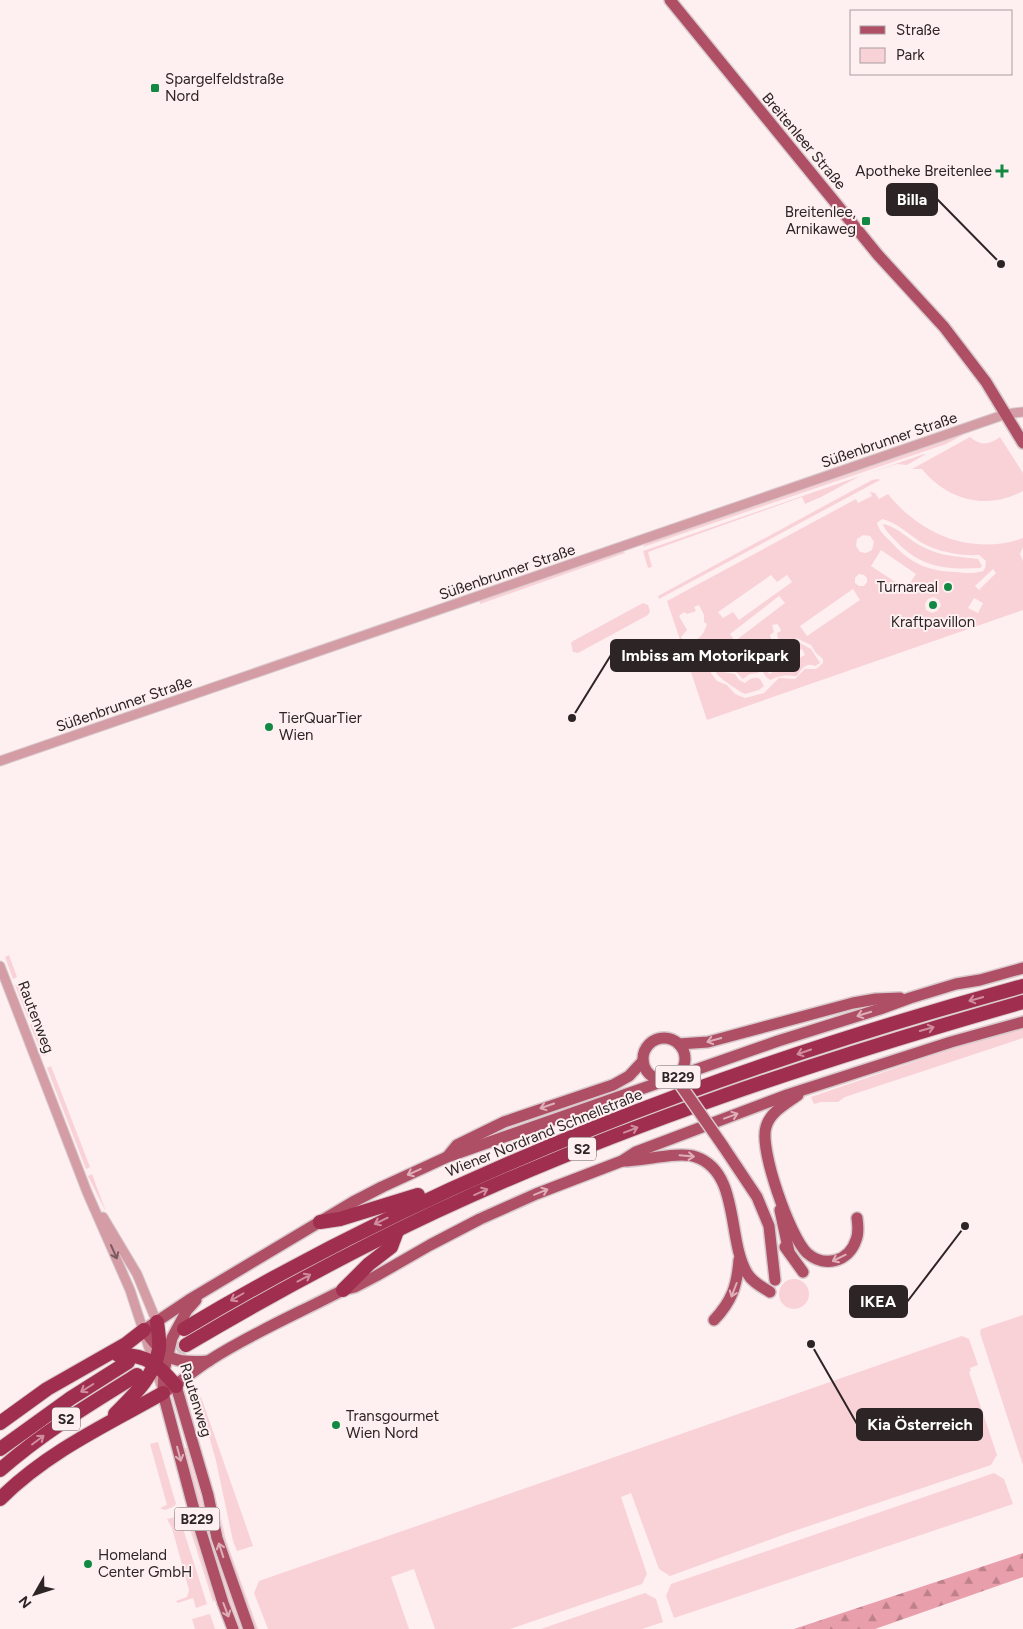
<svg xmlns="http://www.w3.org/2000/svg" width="1023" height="1629" font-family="Figtree,sans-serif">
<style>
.green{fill:#f9d2d7;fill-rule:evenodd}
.forest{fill:url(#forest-firs)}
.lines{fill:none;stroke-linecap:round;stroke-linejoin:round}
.highway-tunnel{stroke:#d4c6c8;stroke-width:14;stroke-dasharray:14 7;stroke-linecap:butt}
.minor-casing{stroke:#d8cacc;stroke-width:11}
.major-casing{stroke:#d8cacc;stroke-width:14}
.highway-casing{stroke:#d8cacc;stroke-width:16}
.minor{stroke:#d49ca5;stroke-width:9}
.major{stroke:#af4f65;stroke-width:11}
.highway{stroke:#a02e4e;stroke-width:14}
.major-bridge-casing{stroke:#d8cacc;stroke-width:14;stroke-linecap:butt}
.major-bridge{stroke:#af4f65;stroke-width:11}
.oneway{stroke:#cf8ea0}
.oneway2{stroke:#deafb9}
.oneway3{stroke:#785a5f}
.poi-dot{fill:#128942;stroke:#feeff1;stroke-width:2}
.labels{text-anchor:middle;stroke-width:4;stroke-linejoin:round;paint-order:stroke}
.shield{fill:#feeff1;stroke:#6c6162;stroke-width:1}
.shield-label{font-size:14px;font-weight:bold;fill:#2d2425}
.poi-label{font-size:15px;fill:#2d2425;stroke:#feeff1;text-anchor:start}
.street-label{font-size:15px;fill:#2d2425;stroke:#feeff1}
.leader{fill:none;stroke:#2d2425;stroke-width:2}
.callout-dot{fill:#2d2425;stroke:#feeff1;stroke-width:2}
.callout{fill:#2d2425;stroke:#2d2425;stroke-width:2}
.callout-label{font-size:16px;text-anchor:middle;font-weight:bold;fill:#fff}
</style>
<defs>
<pattern id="forest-firs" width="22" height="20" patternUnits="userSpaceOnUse" patternTransform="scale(1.25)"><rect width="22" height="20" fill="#e99fab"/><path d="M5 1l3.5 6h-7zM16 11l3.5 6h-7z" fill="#bd818b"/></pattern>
</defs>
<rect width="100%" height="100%" fill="#feeff1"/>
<!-- green -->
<g class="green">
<path d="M974,429l-28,15 -303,103 3,-4z"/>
<path d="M970,437c10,9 19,8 30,0l23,36v18c-36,20 -76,9 -101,-22h-10z"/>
<path d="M924,454h2l-19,11 -10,-1 -37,12 -39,21 -16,7 -3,-7 -154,55 4,15 -4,1 -5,-17z"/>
<path d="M878,479l2,1 -221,119 -1,-3 214,-116z"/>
<path d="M870,492l5,1 4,6 9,-5c33,41 84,62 135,44v9l-3,7 3,7v49l-316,110 -40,-119 189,-102 2,4 14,-7zM882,519c16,4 26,15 40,24 16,9 39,13 57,12l7,6 -1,7 -2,3c-9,3 -18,2 -28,1 -28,-1 -45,-9 -64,-30 -6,-6 -12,-11 -14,-19zM863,535l7,1 4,6 -2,8 -6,3 -6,-1 -4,-6 1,-7zM881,550l35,24 -10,15 -35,-23zM993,569l3,4 -17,17 -4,-4zM859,574l5,1 3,3v4l-3,4h-5l-4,-3v-5zM771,575l6,7 10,-7 5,7 -53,38 -6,-8 -10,6 -5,-6zM853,589l7,11 -53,36 -7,-10zM779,596l6,7 -50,38 -5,-7zM934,597l5,3 2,6 -4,5 -5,2 -6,-3 -1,-6 3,-5zM974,598l9,5 -5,10 -10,-5zM699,605l5,10v7l3,2c-4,13 -10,19 -24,17l-2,-4 6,-7 -8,-14 5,-4 3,2 9,-3 -2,-4zM777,624l2,2 2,5 -4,2 1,6 -4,1 -3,-1 -1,-4 4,-3 -2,-7zM796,638l15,7 5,8 7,6v4l-7,6h-11l-10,10 -16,-1 -15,15 -19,5 -10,-4 -8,-9 -10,-4 -6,-8v-5l1,-1 22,3 9,9 7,-5 8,-1 3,-11 14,-7zM749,652l10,11 -12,9 -9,-11z"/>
<path d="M884,524c15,4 24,15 37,22 21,11 35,10 57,13l4,7 -2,2c-35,2 -61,-1 -85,-28 -5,-5 -9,-9 -12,-15z"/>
<path d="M623,550l2,3 -145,51 -1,-5z"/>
<path d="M643,603l5,2 2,6 -2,4 -70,38 -5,-1 -2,-9 2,-2z"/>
<path d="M798,642l13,7 9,14 -5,3c-10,-4 -13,3 -18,10 -11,-1 -17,-1 -26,4 -6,-2 -9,-8 -9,-14l11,-6zM802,649l3,6 -36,19 -2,-6z"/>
<path d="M717,671l18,3 4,6 6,3c5,-4 8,-7 15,-4l4,7 -5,4 -14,4c-5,-2 -27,-17 -29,-21z"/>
<path d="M9,955l8,22 -4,2 -8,-22z"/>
<path d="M20,984l12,33 -4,1 -13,-33z"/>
<path d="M35,1023l12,32 -4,1 -13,-31z"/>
<path d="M1023,1028v10l-178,59 -7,5h-17l-7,2 -3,-7 146,-50z"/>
<path d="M51,1066l39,101 -4,2 -39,-101z"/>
<path d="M92,1174l13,35v1l-17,-34z"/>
<circle cx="794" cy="1294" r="15"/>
<path d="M1023,1315v150l-43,-132 1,-4z"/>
<path d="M962,1336l7,3 9,26 -8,3 1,3 -2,1 28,83 -6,10 -203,68 -118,43 -11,-7 -28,-76 -10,4 26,77 -5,10 -132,45h-75l-21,-60 -23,8 18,52h-141l-14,-36 5,-12z"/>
<path d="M201,1397l52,149 -16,5 -4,-10 -17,-80 -17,-61z"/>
<path d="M158,1442l18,62 -3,3 -8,3 -5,-2 7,-3 -17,-61z"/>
<path d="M187,1448l24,85 32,96h-5l-40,-122 -15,-58z"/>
<path d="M994,1473l10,6 9,25 -339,114 -8,-22 5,-12z"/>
<path d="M219,1508l7,32 32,89h-2l-31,-86z"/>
<path d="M185,1513l6,2 25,84 -3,3z"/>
<path d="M179,1516l28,88 -11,4 -3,-10 -15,5 -2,-2 11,-4 2,-7 -17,-62 -5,-9z"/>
<path d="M645,1593l11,6 7,23 -21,7h-101z"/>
<path d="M210,1614l5,15h-20l-3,-10z"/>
</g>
<!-- forest -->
<path class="forest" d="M1023,1553v24l-148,52h-81z"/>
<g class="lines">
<!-- highway-tunnel -->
<path class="highway-tunnel" d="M159,1362l27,-17"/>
<defs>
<g id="minor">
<path d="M0,761l1006,-347 17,-2"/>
<path d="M0,966l87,226 43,98 32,98"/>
<path d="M103,1217l34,57 21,51"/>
</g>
<g id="major">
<path d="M670,0l208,255 66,72 42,55 37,61"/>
<circle cx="664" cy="1059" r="21"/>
<path d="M679,1044l29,-2 145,-39 23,-4 24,-1"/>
<path d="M798,1095c-12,9 -28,17 -32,32 -7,22 24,110 41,126 17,15 42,9 49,-13 3,-7 2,-15 1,-22"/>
<path d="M723,1146l34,51 12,29 6,54"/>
<path d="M448,1156l9,-11 47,-23 109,-37 16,-9 14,-15"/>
<path d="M623,1161c20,0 57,-10 73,-4 44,15 31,83 51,116 5,9 15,14 23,19"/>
<path d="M780,1210l9,42"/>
<path d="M785,1247l18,25"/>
<path d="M196,1300l-9,10 -15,28 -8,33 -1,22 30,113 30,97 10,26"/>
<path d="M714,1320c18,-19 23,-34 25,-60"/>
<path d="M209,1361c-37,3 -43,-2 -65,-31l45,-30 164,-98 29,-15 65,-30 331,-116 102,-32 30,-11 46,-14 24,-4 43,-12"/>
<path d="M176,1386l32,109 9,43 32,91"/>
<path d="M163,1393c17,-10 31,-23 47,-33 42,-27 89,-47 133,-70l12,-3 21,-11 54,-31 50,-26 56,-25 86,-33 14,-9 151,-57 164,-53 72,-20"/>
</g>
<g id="highway">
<path d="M320,1222l20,-3 78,-24"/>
<path d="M343,1290l26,-26 22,-17 6,-16"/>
<path d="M184,1329c261,-156 546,-263 839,-343"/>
<path d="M186,1345c81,-48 164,-93 249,-133 189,-88 388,-153 588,-210"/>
<path d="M118,1355c29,-1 41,10 58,31"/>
<path d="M115,1414c18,-18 40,-38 44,-65 1,-8 -1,-19 -2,-27"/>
<path d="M0,1423l47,-34 79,-45 18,-14"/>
<path d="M0,1449l71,-51 57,-36"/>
<path d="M0,1470c42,-37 90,-66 137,-95"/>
<path d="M0,1499c47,-47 106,-74 163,-106"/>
</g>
</defs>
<!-- minor casing -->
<use href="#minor" class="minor-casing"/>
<!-- major casing -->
<use href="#major" class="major-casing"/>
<!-- highway casing -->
<use href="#highway" class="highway-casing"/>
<!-- minor -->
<use href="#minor" class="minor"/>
<!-- major -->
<use href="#major" class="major"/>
<!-- highway -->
<use href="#highway" class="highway"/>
<defs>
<path id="major-bridge" d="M675,1077l48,69"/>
</defs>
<!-- major-bridge casing -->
<use href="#major-bridge" class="major-bridge-casing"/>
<!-- major-bridge -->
<use href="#major-bridge" class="major-bridge"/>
</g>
<!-- one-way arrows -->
<defs><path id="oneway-shaft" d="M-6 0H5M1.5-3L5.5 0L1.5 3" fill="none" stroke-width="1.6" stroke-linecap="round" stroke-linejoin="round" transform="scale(1.25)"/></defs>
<g class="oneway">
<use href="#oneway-shaft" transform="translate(976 999) rotate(164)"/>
<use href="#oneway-shaft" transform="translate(927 1029) rotate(-16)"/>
<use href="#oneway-shaft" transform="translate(804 1052) rotate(161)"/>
<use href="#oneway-shaft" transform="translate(631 1130) rotate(-21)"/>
<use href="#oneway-shaft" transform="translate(481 1192) rotate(-24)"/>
<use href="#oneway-shaft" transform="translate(381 1221) rotate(154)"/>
<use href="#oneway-shaft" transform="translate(304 1278) rotate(-28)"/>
<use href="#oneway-shaft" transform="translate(237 1297) rotate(150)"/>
<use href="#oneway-shaft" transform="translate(87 1388) rotate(148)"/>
<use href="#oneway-shaft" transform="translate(38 1440) rotate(-37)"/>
</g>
<g class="oneway2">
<use href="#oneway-shaft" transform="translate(864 1014) rotate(163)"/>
<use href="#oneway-shaft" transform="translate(714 1040) rotate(165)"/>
<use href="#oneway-shaft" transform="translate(547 1106) rotate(161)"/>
<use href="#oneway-shaft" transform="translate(731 1116) rotate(-20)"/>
<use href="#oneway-shaft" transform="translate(687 1156) rotate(5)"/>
<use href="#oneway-shaft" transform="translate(414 1172) rotate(156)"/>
<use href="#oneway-shaft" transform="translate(541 1192) rotate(-22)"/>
<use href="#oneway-shaft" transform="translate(839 1258) rotate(154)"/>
<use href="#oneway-shaft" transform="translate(734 1290) rotate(111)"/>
<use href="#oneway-shaft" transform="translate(179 1454) rotate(75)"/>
<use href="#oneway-shaft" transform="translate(221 1550) rotate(-108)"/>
<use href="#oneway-shaft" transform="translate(226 1610) rotate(69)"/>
</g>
<use class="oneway3" href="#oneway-shaft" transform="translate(114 1252) rotate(66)"/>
<!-- markers -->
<g class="poi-dot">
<rect x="150" y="83" width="10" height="10" rx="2.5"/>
<path d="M999.5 163.5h5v5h5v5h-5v5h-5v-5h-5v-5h5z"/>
<rect x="861" y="216" width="10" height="10" rx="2.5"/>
<circle cx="948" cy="587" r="5"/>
<circle cx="933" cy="605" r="5"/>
<circle cx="269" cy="727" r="5"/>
<circle cx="336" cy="1425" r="5"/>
<circle cx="88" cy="1564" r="5"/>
</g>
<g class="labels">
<!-- shield labels -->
<g class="shield">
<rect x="655.5" y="1065.5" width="45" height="23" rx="4"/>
<rect x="568" y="1137.5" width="28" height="23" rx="4"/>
<rect x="52" y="1407.5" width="28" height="23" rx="4"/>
<rect x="174.5" y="1507.5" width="45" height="23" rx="4"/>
</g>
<g class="shield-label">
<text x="678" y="1082">B229</text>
<text x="582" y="1154">S2</text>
<text x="66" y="1424">S2</text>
<text x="197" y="1524">B229</text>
</g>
<!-- poi labels -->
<g class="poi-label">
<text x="165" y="84">Spargelfeldstraße<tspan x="165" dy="17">Nord</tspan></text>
<text x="992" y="176" text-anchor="end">Apotheke Breitenlee</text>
<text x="856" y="217" text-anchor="end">Breitenlee,<tspan x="856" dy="17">Arnikaweg</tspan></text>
<text x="938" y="592" text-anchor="end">Turnareal</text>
<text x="933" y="627" text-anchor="middle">Kraftpavillon</text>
<text x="279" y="723">TierQuarTier<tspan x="279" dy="17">Wien</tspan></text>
<text x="346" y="1421">Transgourmet<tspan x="346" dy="17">Wien Nord</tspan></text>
<text x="98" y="1560">Homeland<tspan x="98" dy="17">Center GmbH</tspan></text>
</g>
<!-- street labels -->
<g class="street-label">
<text transform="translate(804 141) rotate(50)" y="5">Breitenleer Straße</text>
<text transform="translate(889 440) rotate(-19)" y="5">Süßenbrunner Straße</text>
<text transform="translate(507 572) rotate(-19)" y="5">Süßenbrunner Straße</text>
<text transform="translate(124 704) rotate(-19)" y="5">Süßenbrunner Straße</text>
<text transform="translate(36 1017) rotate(69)" y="5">Rautenweg</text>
<text transform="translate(544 1133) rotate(-22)" y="5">Wiener Nordrand Schnellstraße</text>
<text transform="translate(196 1400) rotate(73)" y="5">Rautenweg</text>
</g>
</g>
<!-- callouts -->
<path class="leader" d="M1001 264L937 199M572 718L611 655M965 1226L907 1302M811 1344L857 1424"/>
<g class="callout-dot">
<circle cx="1001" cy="264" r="5"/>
<circle cx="572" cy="718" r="5"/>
<circle cx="965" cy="1226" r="5"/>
<circle cx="811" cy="1344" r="5"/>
</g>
<g class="callout">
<rect x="887" y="184" width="50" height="31" rx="5"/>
<rect x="611" y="640" width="188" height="31" rx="5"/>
<rect x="850" y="1286" width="57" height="31" rx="5"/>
<rect x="857" y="1409" width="125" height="31" rx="5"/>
</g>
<g class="callout-label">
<text x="912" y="205">Billa</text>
<text x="705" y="661">Imbiss am Motorikpark</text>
<text x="878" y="1307">IKEA</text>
<text x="920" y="1430">Kia Österreich</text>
</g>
<!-- legend -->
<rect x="850" y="10" width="162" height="65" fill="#feeff1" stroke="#aa9e9f"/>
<rect x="860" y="26" width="25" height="8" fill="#af4f65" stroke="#aa9e9f"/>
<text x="896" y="35" font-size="15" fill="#2d2425">Straße</text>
<rect x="860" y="48" width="25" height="15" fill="#f9d2d7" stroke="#aa9e9f"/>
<text x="896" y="60" font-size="15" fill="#2d2425">Park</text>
<!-- north arrow -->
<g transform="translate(35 1594) rotate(231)" stroke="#feeff1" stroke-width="4" paint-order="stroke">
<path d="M0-4L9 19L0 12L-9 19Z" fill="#2d2425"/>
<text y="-8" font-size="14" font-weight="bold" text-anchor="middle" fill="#2d2425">N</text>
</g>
</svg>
